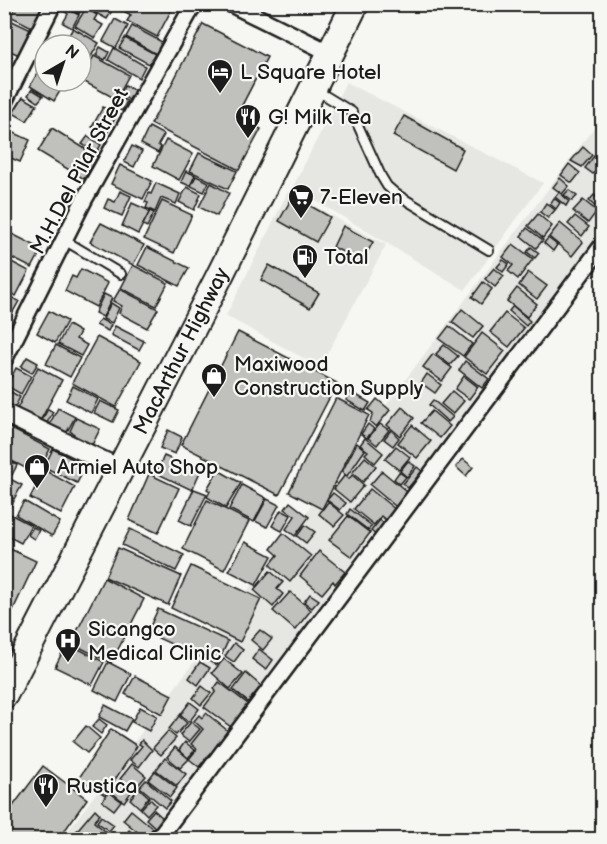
<svg xmlns="http://www.w3.org/2000/svg" width="607" height="844" font-family="'Balsamiq Sans',sans-serif">
<style>
.built{fill:#e6e6e2}
.building{fill:#c0c0bd;stroke:#1c1c1c;stroke-width:1.5}
.lines{fill:none;stroke-linecap:round;stroke-linejoin:round}
.service-casing{stroke:#1c1c1c;stroke-width:12}
.minor-casing{stroke:#1c1c1c;stroke-width:20}
.tertiary-casing{stroke:#1c1c1c;stroke-width:22}
.trunk-casing{stroke:#1c1c1c;stroke-width:30}
.service{stroke:#f6f6f2;stroke-width:8}
.minor{stroke:#f6f6f2;stroke-width:15}
.tertiary{stroke:#f6f6f2;stroke-width:18}
.trunk{stroke:#f6f6f2;stroke-width:26}
.labels{text-anchor:middle;stroke-width:4.5;stroke-linejoin:round;paint-order:stroke}
.poi-label{font-size:21px;fill:#1c1c1c;stroke:#f6f6f2;text-anchor:start}
.street-label{font-size:21px;fill:#1c1c1c;stroke:#f6f6f2}
</style>
<rect width="100%" height="100%" fill="#f6f6f2"/>
<filter id="ink" filterUnits="userSpaceOnUse"><feTurbulence type="fractalNoise" baseFrequency=".0167" numOctaves="2"/><feDisplacementMap in="SourceGraphic" scale="12" xChannelSelector="R" yChannelSelector="G"/><feConvolveMatrix kernelMatrix="1 2 1 2 8 2 1 2 1" color-interpolation-filters="sRGB"/></filter>
<g filter="url(#ink)">
<!-- built -->
<g class="built">
<path d="M346,82l197,101 -78,107 -172,-103z"/>
<path d="M602,117v115l-267,352 -179,255 -95,1z"/>
<path d="M288,192l98,53 -66,122 -94,-51z"/>
</g>
<!-- building -->
<g class="building">
<path d="M16,4h23l4,2 -11,21 -22,-11z"/>
<path d="M63,4h17l3,2 -4,8z"/>
<path d="M98,4h18l-9,15 -13,-7z"/>
<path d="M123,4h49l2,1 -17,32 -30,-16 4,-6 -11,-6z"/>
<path d="M62,6l17,9 -7,13 -9,-5 5,-9 -7,-5z"/>
<path d="M86,8l11,7 -3,5 9,5 -8,13 -20,-12z"/>
<path d="M4,17l27,13 -12,25 -15,-7z"/>
<path d="M115,19l13,7 -12,22 -13,-7z"/>
<path d="M203,24l64,33 -31,60 25,12 -22,41 -88,-46z"/>
<path d="M132,26l30,16 -6,12 -30,-17z"/>
<path d="M73,28l26,15 -10,17 -8,-4v-11h-18z"/>
<path d="M125,38l30,16 -6,10 -30,-16z"/>
<path d="M100,47l9,5 -4,8 -9,-5z"/>
<path d="M114,48l31,18 -6,12 -31,-18z"/>
<path d="M4,52l8,4 -8,15z"/>
<path d="M94,56l35,19 -13,24 -35,-19z"/>
<path d="M41,67l4,3v11l20,2 -11,18 -24,-15z"/>
<path d="M125,85l9,5 -5,10 -9,-6z"/>
<path d="M32,89l11,7 -5,6 -10,-7z"/>
<path d="M23,97l14,8 -10,16 -14,-8z"/>
<path d="M119,97l8,4 -5,10 -9,-5z"/>
<path d="M103,107l14,8 -11,20 -14,-8z"/>
<path d="M404,116l59,33 -10,20 -60,-33z"/>
<path d="M149,127l15,8 -6,10 3,2 -3,6 -17,-9z"/>
<path d="M52,128l46,29 -14,22 -46,-28z"/>
<path d="M8,130l22,10 -10,22 -16,-7v-17z"/>
<path d="M88,136l13,9 -5,8 -14,-9z"/>
<path d="M166,140l27,14 -14,26 -26,-14z"/>
<path d="M132,146l10,5 -8,16 -10,-5z"/>
<path d="M583,147l9,8 -10,12 -11,-6z"/>
<path d="M199,153l38,18 -9,18 -38,-18z"/>
<path d="M594,156l8,7 -9,11 -8,-6z"/>
<path d="M569,164l11,9 -8,10 -11,-8z"/>
<path d="M120,165l32,16 -9,18 -32,-15z"/>
<path d="M186,171l9,4 -5,11 -9,-4z"/>
<path d="M196,176l13,6 -5,10 -13,-6z"/>
<path d="M560,178l9,8 -7,8 -9,-7z"/>
<path d="M156,183l24,11 -4,10 -15,-6 -6,14 -9,-4 2,-5 -3,-1 4,-9 2,1z"/>
<path d="M211,183l18,10 -12,23 -18,-9z"/>
<path d="M187,187l14,7 -7,16 -15,-8z"/>
<path d="M569,190l8,6 -5,5 -8,-6z"/>
<path d="M120,191l11,5 -9,20 -18,-8 4,-9 7,3z"/>
<path d="M559,192l10,9 -3,5 -11,-9z"/>
<path d="M594,195l8,7 -4,7 -9,-8z"/>
<path d="M293,196l37,21 -14,25 -37,-21z"/>
<path d="M554,198l6,5 -4,6 -6,-5z"/>
<path d="M583,200l14,11 -9,12 -15,-12z"/>
<path d="M162,201l30,14 -18,38 -30,-14z"/>
<path d="M132,203l18,8 -12,23 -16,-8z"/>
<path d="M546,203l9,7 -7,8 -8,-6z"/>
<path d="M150,211l4,2 -7,14 -4,-2z"/>
<path d="M538,214l14,12 -9,12 -15,-12z"/>
<path d="M575,216l14,11 -7,9 -14,-12z"/>
<path d="M101,223l43,22 -11,20 -43,-23z"/>
<path d="M560,223l23,19 -11,14 -23,-19z"/>
<path d="M343,226l30,16 -11,20 -29,-15z"/>
<path d="M527,228l16,12 -7,8 -15,-12z"/>
<path d="M4,230l38,19 -10,19 -28,-14z"/>
<path d="M548,238l9,7 -4,6 -9,-8z"/>
<path d="M513,244l20,15 -15,20 -10,-8 5,-6 -10,-8z"/>
<path d="M147,247l42,21 -10,18 -41,-21z"/>
<path d="M531,247l8,6 -4,5 -8,-6z"/>
<path d="M4,258l25,13 -13,25 -12,-6z"/>
<path d="M503,260l6,4 -6,8 -6,-5z"/>
<path d="M133,265l35,18 -12,23 -35,-18z"/>
<path d="M269,265l50,28 -9,15 -49,-28z"/>
<path d="M494,268l10,8 -9,11 -10,-8z"/>
<path d="M81,269l27,14 -12,24 -31,-16 7,-15 4,2z"/>
<path d="M528,272l19,14 -10,13 -18,-14z"/>
<path d="M483,282l9,7 -11,15 -9,-7z"/>
<path d="M517,288l20,16 -10,13 -20,-16z"/>
<path d="M120,289l38,20 -11,19 -28,-15 3,-7 -9,-5z"/>
<path d="M4,294l15,7 -10,18 -5,-2z"/>
<path d="M104,294l8,4 -9,19 -8,-4z"/>
<path d="M111,303l8,5 -7,15 -9,-4z"/>
<path d="M513,306l17,15 -4,5 -17,-15z"/>
<path d="M462,309l21,17 -10,12 -21,-16z"/>
<path d="M49,311l18,10 -12,22 -18,-10z"/>
<path d="M505,313l19,15 -15,19 -19,-15z"/>
<path d="M100,319l11,6 -3,6 -12,-6z"/>
<path d="M68,325l12,7 -4,7 11,6 -6,11 -23,-12z"/>
<path d="M115,326l29,15 -5,9 -28,-15z"/>
<path d="M449,326l23,18 -9,12 -24,-17z"/>
<path d="M238,332l99,51 -58,112 -98,-50z"/>
<path d="M482,333l23,18 -18,23 -23,-17z"/>
<path d="M97,337l44,24 -25,46 -44,-24z"/>
<path d="M56,345l24,13 -10,19 -24,-13z"/>
<path d="M444,345l14,11 -8,9 -14,-11z"/>
<path d="M433,354l19,14 -10,13 -19,-14z"/>
<path d="M27,357l11,6 -6,10 -11,-6z"/>
<path d="M465,361l24,18 -7,9 -23,-18z"/>
<path d="M38,367l24,13 -23,43 -23,-12z"/>
<path d="M16,368l15,8 -10,18 -14,-8z"/>
<path d="M427,374l14,11 -6,8 -14,-10z"/>
<path d="M464,376l14,11 -9,12 -14,-10z"/>
<path d="M73,386l25,13 -7,14 -25,-13z"/>
<path d="M6,389l14,8 -6,12 -10,-5z"/>
<path d="M452,391l12,10 -11,13 -12,-10z"/>
<path d="M351,392l19,11 -5,8 -19,-11z"/>
<path d="M336,398l33,17 -47,94 -33,-17z"/>
<path d="M377,399l13,11 -14,17 -6,-5 3,-9 -5,-3z"/>
<path d="M433,400l20,17 -5,5 -19,-17z"/>
<path d="M100,401l19,9 -6,12 -19,-9z"/>
<path d="M402,407l12,11 -14,18 -13,-11z"/>
<path d="M58,408l17,9 -12,22 -17,-8z"/>
<path d="M48,409l5,3 -6,11 -5,-3z"/>
<path d="M432,411l18,15 -10,12 -19,-15z"/>
<path d="M76,418l24,11 -11,22 -19,-9 4,-8 -4,-3z"/>
<path d="M368,424l6,5 -7,9 -6,-4z"/>
<path d="M380,424l9,6 -12,15 -9,-7z"/>
<path d="M4,425l46,24 -13,25 -33,-17z"/>
<path d="M412,425l19,16 -14,17 -19,-15z"/>
<path d="M168,430l14,7 -7,17 -15,-6z"/>
<path d="M391,430l8,8 -6,8 -9,-7z"/>
<path d="M365,438l18,15 -8,10 -10,-9 3,-3 -8,-6z"/>
<path d="M357,443l8,7 -18,26 -5,-4z"/>
<path d="M396,446l14,11 -11,13 -14,-11z"/>
<path d="M53,449l33,17 -9,17 -33,-16z"/>
<path d="M164,456l36,16 -8,18 -36,-17z"/>
<path d="M365,457l11,9 -13,16 -11,-9z"/>
<path d="M4,458l13,7 -5,10 -8,-4z"/>
<path d="M463,459l10,8 -7,9 -10,-9z"/>
<path d="M408,461l7,5 -8,11 -7,-6z"/>
<path d="M417,467l5,4 -14,17 -5,-4z"/>
<path d="M44,470l31,17 -14,27 -31,-16z"/>
<path d="M218,470l23,13 -15,25 -19,-11 3,-6 -3,-2z"/>
<path d="M382,471l30,25 -12,14 -30,-25z"/>
<path d="M399,472l7,5 -6,7 -6,-5z"/>
<path d="M149,474l30,14 -21,45 -29,-13z"/>
<path d="M345,475l4,4 3,-4 12,10 -14,17 -16,-13z"/>
<path d="M4,476l18,9 -8,14 -10,-6z"/>
<path d="M242,485l24,13 -12,24 -25,-13z"/>
<path d="M194,489l13,5 -16,32 -12,-6z"/>
<path d="M370,489l26,21 -9,11 -6,-5 -7,9 -20,-16z"/>
<path d="M333,493l13,10 -6,7 -13,-10z"/>
<path d="M4,496l10,5 -10,18z"/>
<path d="M267,499l12,6 -12,22 -12,-6z"/>
<path d="M207,500l42,21 -25,49 -41,-21z"/>
<path d="M24,501l36,21 -8,14 -36,-21z"/>
<path d="M290,502l19,15 -14,19 -9,-7 9,-13 -10,-7z"/>
<path d="M328,502l16,13 -10,11 -15,-12z"/>
<path d="M350,509l22,17 -4,4 -21,-16z"/>
<path d="M281,510l10,5 -9,16 -10,-5z"/>
<path d="M10,514l21,11 -10,18 -17,-9v-10z"/>
<path d="M348,516l22,17 -18,24 -23,-17z"/>
<path d="M380,520l6,5 -9,11 -6,-5z"/>
<path d="M305,525l10,7 -9,11 -9,-7z"/>
<path d="M33,527l6,3 -5,9 -6,-4z"/>
<path d="M130,529l54,26 -8,16 -54,-26z"/>
<path d="M283,533l28,23 -21,26 -20,-17 8,-10 -7,-6z"/>
<path d="M245,542l27,14 -16,29 -27,-14z"/>
<path d="M4,546l32,15 -23,49 -9,-4z"/>
<path d="M118,548l63,28 -13,29 -63,-28z"/>
<path d="M319,551l26,21 -10,12 -2,-3 -11,13 -22,-18z"/>
<path d="M191,566l70,33 -21,43 -69,-34z"/>
<path d="M270,571l13,11 -6,7 6,5 -10,13 -19,-17z"/>
<path d="M104,578l40,21 -33,64 -40,-20z"/>
<path d="M290,592l21,18 -16,20 -22,-19z"/>
<path d="M310,594l9,6 -7,8 -8,-6z"/>
<path d="M158,609l70,32 -11,24 -70,-32z"/>
<path d="M4,611l8,4 -8,14z"/>
<path d="M260,630l12,9 -9,11 -12,-10z"/>
<path d="M67,643l37,19 -12,23 -37,-18z"/>
<path d="M234,643l9,7 -9,12 -9,-6z"/>
<path d="M259,649l14,11 -7,10 -14,-11z"/>
<path d="M224,659l19,15 -13,15 -18,-16z"/>
<path d="M108,662l23,12 -14,28 -23,-12z"/>
<path d="M200,662l10,6 -12,17 -9,-7z"/>
<path d="M246,673l15,13 -13,16 -15,-12z"/>
<path d="M135,676l37,19 -10,19 -37,-20z"/>
<path d="M219,682l29,22 -17,23 -27,-20 12,-16 -2,-2z"/>
<path d="M202,686l9,7 -10,12 -8,-7z"/>
<path d="M190,702l9,7 -10,13 -9,-7z"/>
<path d="M105,705l27,14 -7,12 -26,-14z"/>
<path d="M140,707l17,9 -8,15 -17,-9z"/>
<path d="M206,713l27,22 -22,27 -5,-4 -7,9 -10,-8 8,-10 -6,-5 12,-15 -9,-8 5,-6 3,3z"/>
<path d="M179,716l8,7 -11,12 -7,-6z"/>
<path d="M99,719l8,6 -6,9 -9,-7z"/>
<path d="M191,722l9,7 -11,13 -9,-7z"/>
<path d="M86,726l14,12 -13,15 -14,-11z"/>
<path d="M111,729l26,17 -32,49 -26,-17z"/>
<path d="M168,731l8,7 -15,17 -8,-7z"/>
<path d="M142,740l10,10 -13,17 -9,-7 12,-14 -3,-2z"/>
<path d="M185,742l10,8 -7,8 -9,-8z"/>
<path d="M175,747l14,12 -9,9 -13,-11z"/>
<path d="M165,758l21,16 -9,12 -21,-16z"/>
<path d="M132,764l14,12 -12,14 -14,-11z"/>
<path d="M43,766l44,33 -29,41h-54v-22z"/>
<path d="M155,771l22,17 -7,9 -22,-17z"/>
<path d="M146,780l25,21 -6,7 -25,-21z"/>
<path d="M119,781l13,10 -8,11 -13,-10z"/>
<path d="M139,788l10,9 -9,11 -10,-9z"/>
<path d="M109,792l12,9 -7,9 -12,-9z"/>
<path d="M150,799l6,6 -9,10 -6,-6z"/>
<path d="M95,809l5,5 -6,8 18,15 -2,3h-11l-7,-7 -5,7h-6l-7,-6z"/>
<path d="M131,810l22,18 -8,10 -22,-18z"/>
<path d="M154,810l10,9 -8,9 -10,-9z"/>
<path d="M101,816l13,9 -5,6 -12,-9z"/>
<path d="M129,830l12,10h-19z"/>
</g>
<g class="lines">
<defs>
<g id="service">
<path d="M316,90l36,22 29,64 6,10 9,8 93,56"/>
<path d="M64,240l57,34"/>
</g>
<g id="minor">
<path d="M231,4l99,49"/>
<path d="M4,102l49,-98"/>
<path d="M4,360l81,-162 109,-194"/>
<path d="M157,840l445,-594"/>
</g>
<path id="tertiary" d="M4,413l116,56"/>
<g id="trunk">
<path id="s1" d="M4,695l213,-414 138,-277"/>
</g>
</defs>
<!-- service casing -->
<use href="#service" class="service-casing"/>
<!-- minor casing -->
<use href="#minor" class="minor-casing"/>
<!-- tertiary casing -->
<use href="#tertiary" class="tertiary-casing"/>
<!-- trunk casing -->
<use href="#trunk" class="trunk-casing"/>
<!-- service -->
<use href="#service" class="service"/>
<!-- minor -->
<use href="#minor" class="minor"/>
<!-- tertiary -->
<use href="#tertiary" class="tertiary"/>
<!-- trunk -->
<use href="#trunk" class="trunk"/>
</g>
</g>
<!-- icons -->
<defs>
<symbol id="hotel-pin" viewBox="-11 -11 22 30"><path d="M0 17L-7.5 6A9.5 9.5 0 1 1 7.5 6Z" fill="#1c1c1c" stroke="#f6f6f2"/><path d="M-6-4.5h1.5V1H6V5H4.5V3h-9V5H-6ZM-4 0a1.8 1.8 0 1 1 3.6 0ZM.5 0V-2.5h3Q6-2.5 6 0Z" fill="#fff"/></symbol>
<symbol id="restaurant-pin" viewBox="-11 -11 22 30"><path d="M0 17L-7.5 6A9.5 9.5 0 1 1 7.5 6Z" fill="#1c1c1c" stroke="#f6f6f2"/><path d="M-5-6h1v4h1v-4h1v4h1v-4h1v5L-1.5 .5V6h-2V.5L-5-1ZM5-6V6H3V1.5H1.5Q1.5-4 5-6Z" fill="#fff"/></symbol>
<symbol id="supermarket-pin" viewBox="-11 -11 22 30"><path d="M0 17L-7.5 6A9.5 9.5 0 1 1 7.5 6Z" fill="#1c1c1c" stroke="#f6f6f2"/><path d="M-6-5.5h2.5l.6 2H6L4.5 2H-2.5L-4.4-4H-6ZM-1.5 3.2a1.3 1.3 0 1 0 .1 0ZM3 3.2a1.3 1.3 0 1 0 .1 0Z" fill="#fff"/></symbol>
<symbol id="fuel-pin" viewBox="-11 -11 22 30"><path d="M0 17L-7.5 6A9.5 9.5 0 1 1 7.5 6Z" fill="#1c1c1c" stroke="#f6f6f2"/><path d="M-5.5-6h7V0h2V4h1.3V-2.5L3-4.5l.8-.8L6-3V5H2.5V1h-1V6h-7ZM-4.2-4.7v3.2H.2V-4.7Z" fill="#fff"/></symbol>
<symbol id="shop-pin" viewBox="-11 -11 22 30"><path d="M0 17L-7.5 6A9.5 9.5 0 1 1 7.5 6Z" fill="#1c1c1c" stroke="#f6f6f2"/><path d="M-5-2.5h2.3a2.7 3.5 0 0 1 5.4 0H5L5.5 6h-11ZM-1.5-2.5h3a1.5 2.3 0 0 0-3 0Z" fill="#fff"/></symbol>
<symbol id="hospital-pin" viewBox="-11 -11 22 30"><path d="M0 17L-7.5 6A9.5 9.5 0 1 1 7.5 6Z" fill="#1c1c1c" stroke="#f6f6f2"/><path d="M-5-5h3v3.5h4V-5h3V5h-3V1.5h-4V5h-3Z" fill="#fff"/></symbol>
</defs>
<g fill-rule="evenodd">
<use href="#hotel-pin" x="205" y="57" width="30" height="40"/>
<use href="#restaurant-pin" x="233" y="102" width="30" height="40"/>
<use href="#supermarket-pin" x="286" y="182" width="30" height="40"/>
<use href="#fuel-pin" x="290" y="242" width="30" height="40"/>
<use href="#shop-pin" x="199" y="361" width="30" height="40"/>
<use href="#shop-pin" x="22" y="452" width="30" height="40"/>
<use href="#hospital-pin" x="53" y="626" width="30" height="40"/>
<use href="#restaurant-pin" x="31" y="771" width="30" height="40"/>
</g>
<g class="labels">
<!-- poi labels -->
<g class="poi-label">
<text x="240" y="79">L Square Hotel</text>
<text x="268" y="124">G! Milk Tea</text>
<text x="320" y="204">7-Eleven</text>
<text x="324" y="264">Total</text>
<text x="234" y="371">Maxiwood<tspan x="234" dy="24">Construction Supply</tspan></text>
<text x="57" y="474">Armiel Auto Shop</text>
<text x="88" y="636">Sicangco<tspan x="88" dy="24">Medical Clinic</tspan></text>
<text x="66" y="793">Rustica</text>
</g>
<!-- street labels -->
<g class="street-label">
<text transform="translate(79 171) rotate(-62)" y="7">M.H.Del Pilar Street</text>
<text dy="7" stroke="none"><textPath href="#s1" startOffset="387">MacArthur Highway</textPath></text>
</g>
</g>
<!-- margin -->
<rect width="607" height="844" fill="none" stroke="#f6f6f2" stroke-width="24"/>
<rect x="12" y="12" width="583" height="820" fill="none" stroke="#1c1c1c" stroke-width="2" filter="url(#ink)"/>
<!-- north arrow -->
<g transform="translate(63 63) rotate(39)"><circle r="28" fill="#f6f6f2" stroke="#9f9f9c" stroke-width="1.5"/>
<path d="M0-4.5L10 22L0 15L-10 22Z" fill="#1c1c1c"/>
<text y="-9" font-size="16" font-weight="bold" text-anchor="middle" fill="#1c1c1c">N</text>
</g>
</svg>
